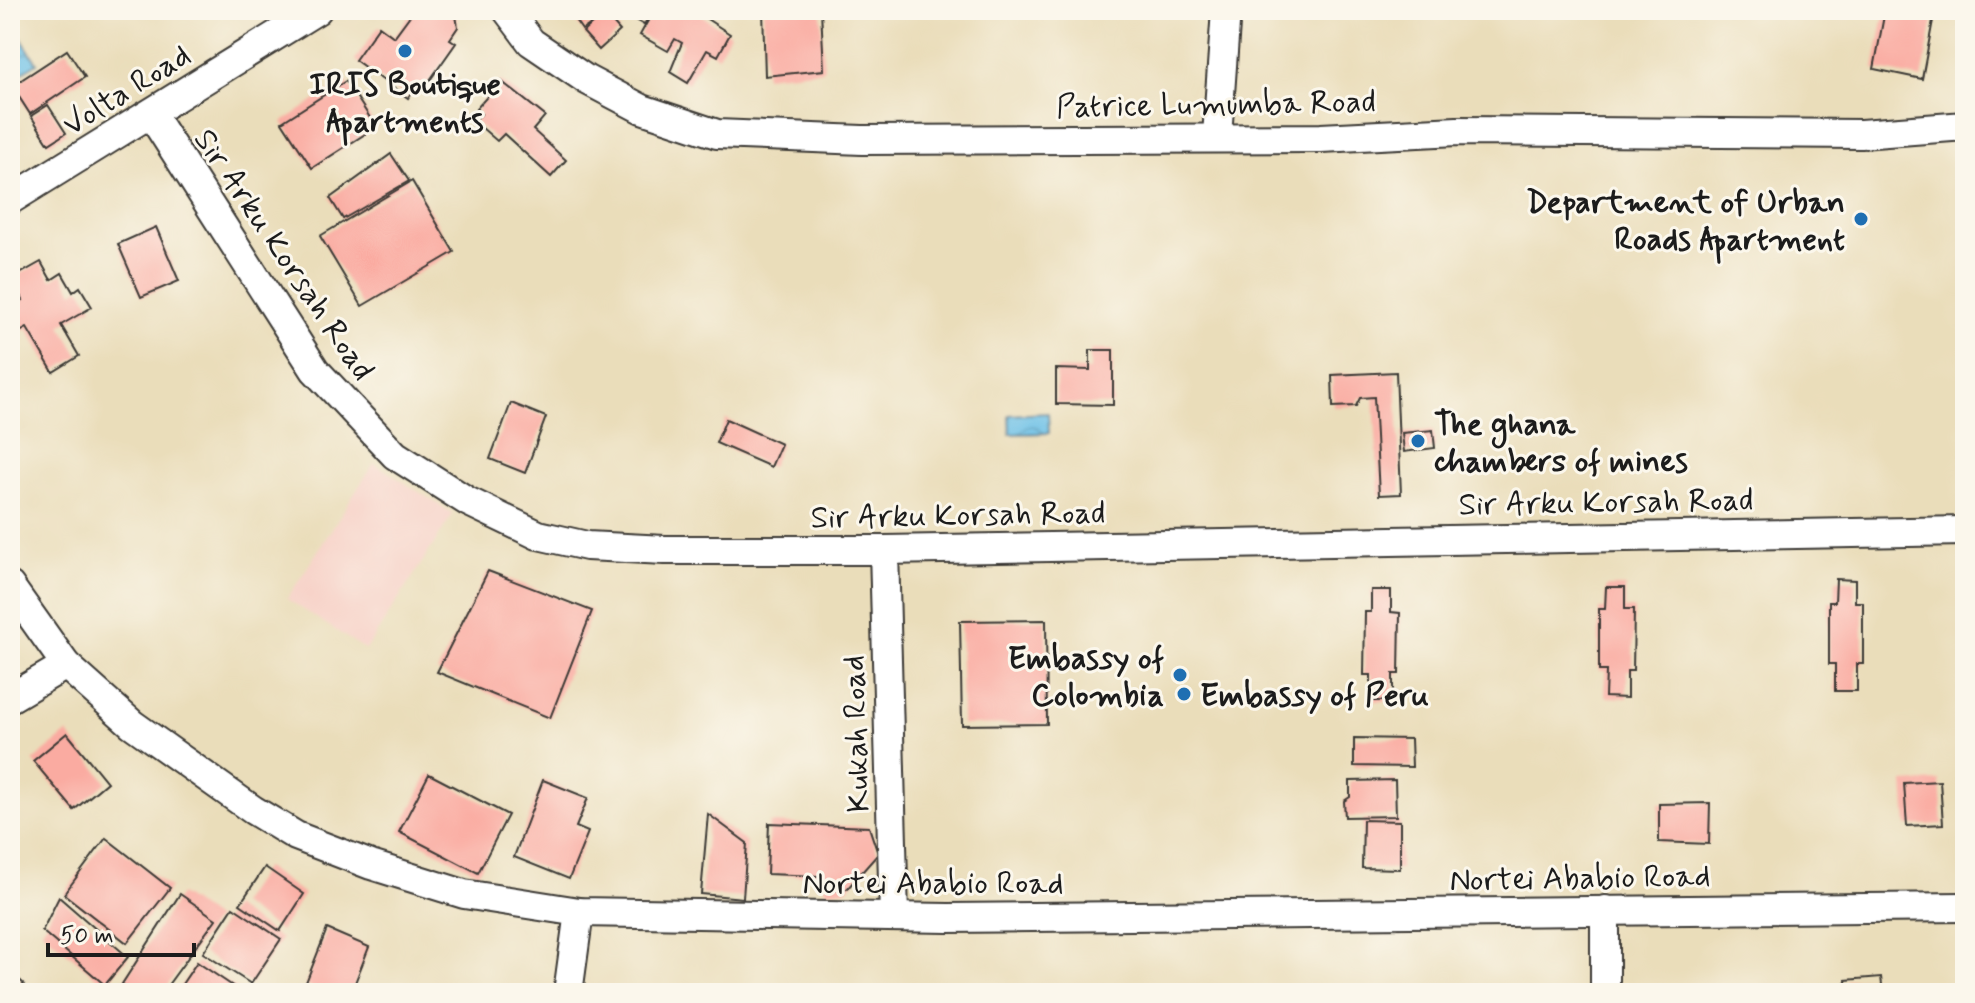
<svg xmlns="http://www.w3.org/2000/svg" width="1975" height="1003" font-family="Mynerve,sans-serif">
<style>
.built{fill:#f7d1c7}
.water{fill:url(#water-waves);stroke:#446e82;stroke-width:2}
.building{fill:#faaba1}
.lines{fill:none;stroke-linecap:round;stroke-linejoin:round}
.minor-casing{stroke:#3b3934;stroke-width:32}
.minor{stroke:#fff;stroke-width:28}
.poi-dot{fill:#1f6fb2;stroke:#fbf7ec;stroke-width:3}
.labels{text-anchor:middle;stroke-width:6;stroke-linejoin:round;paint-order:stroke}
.poi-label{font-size:32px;font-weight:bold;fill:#1c1c1c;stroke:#fbf7ec;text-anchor:end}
.street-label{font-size:32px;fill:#1c1c1c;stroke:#fbf7ec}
</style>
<defs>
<pattern id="water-waves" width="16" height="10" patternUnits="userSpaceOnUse" patternTransform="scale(2)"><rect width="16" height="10" fill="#6bc0e7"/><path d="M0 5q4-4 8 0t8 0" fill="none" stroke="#5ca4c6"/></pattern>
</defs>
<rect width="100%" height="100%" fill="#fbf7ec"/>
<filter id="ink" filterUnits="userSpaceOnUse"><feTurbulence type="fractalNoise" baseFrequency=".0125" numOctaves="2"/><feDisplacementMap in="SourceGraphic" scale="16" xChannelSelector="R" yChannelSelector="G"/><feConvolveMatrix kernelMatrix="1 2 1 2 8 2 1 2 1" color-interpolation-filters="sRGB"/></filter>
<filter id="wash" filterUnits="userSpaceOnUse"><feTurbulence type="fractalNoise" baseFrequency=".006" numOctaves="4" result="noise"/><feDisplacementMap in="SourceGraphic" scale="32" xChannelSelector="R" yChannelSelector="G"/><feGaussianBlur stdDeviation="1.8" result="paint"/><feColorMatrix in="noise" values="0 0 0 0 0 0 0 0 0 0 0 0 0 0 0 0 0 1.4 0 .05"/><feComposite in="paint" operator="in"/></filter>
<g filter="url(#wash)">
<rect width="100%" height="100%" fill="#eaddba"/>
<!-- built -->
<path class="built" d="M374,463l79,51 -87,136 -79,-51z"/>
<!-- water -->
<g class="water">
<path d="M17,32l20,31 -19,12 -8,-12v-26z"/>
<path d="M1048,413l1,20 -39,1 -1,-19z"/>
</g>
<g id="blocks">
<!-- building -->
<g class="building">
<path d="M414,10h41l3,17 -8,12 6,4 -33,47 -6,-5 -9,13 -53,-38 24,-34 15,11z"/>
<path d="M568,10h17l9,12 -12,8z"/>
<path d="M636,10h16l-8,15 -12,-7z"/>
<path d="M654,10h39l37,24 -12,22 -11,-6 -19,33 -18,-11 12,-29 -7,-4 -7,12 -28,-16z"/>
<path d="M763,10h58l3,60 -59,6z"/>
<path d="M1885,10l49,5 -12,64 -48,-10z"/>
<path d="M604,13l16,18 -21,19 -16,-18z"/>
<path d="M67,50l18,27 -55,37 -18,-28z"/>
<path d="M346,81l30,46 -64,41 -30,-46z"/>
<path d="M501,81l44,35 -12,14 33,30 -15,17 -47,-43 -7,7 -23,-20 7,-7 -5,-5z"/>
<path d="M48,105l18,28 -17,11 -18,-28z"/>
<path d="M391,154l18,27 -66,38 -13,-21z"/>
<path d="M412,181l42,71 -92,54 -42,-70z"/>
<path d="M156,227l23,54 -38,16 -23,-53z"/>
<path d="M41,262l10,18 11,-7 11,19 7,-5 12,20 -31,18 18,31 -26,16 -26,-44 -7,4 -10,-18v-7l13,-7 -12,-21z"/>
<path d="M1090,350h23v55l-57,-1v-35l34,1z"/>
<path d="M1396,372l5,122 -22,1 -5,-98 -14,1 -4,8 -23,1 -1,-32z"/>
<path d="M511,403l35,14 -21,56 -35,-14z"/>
<path d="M726,419l55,25 -10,23 -55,-24z"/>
<path d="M1433,430l2,18 -31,4 -2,-19z"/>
<path d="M488,571l104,40 -42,107 -113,-46z"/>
<path d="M1836,579l19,1v22h8v62h-6v27h-22v-27h-6v-62h6z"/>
<path d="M1606,587h19v22h9l-1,62h-6v27l-22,-1 1,-26h-7v-62h6z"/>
<path d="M1371,590h20v22l9,1 -1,61h-6v27h-22v-26h-7l1,-63h6z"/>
<path d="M1046,620l1,104 -85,1 -2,-104z"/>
<path d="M67,733l40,49 -33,28 -41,-49z"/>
<path d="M1354,738l57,1 1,28 -58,-1z"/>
<path d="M429,774l79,41 -30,58 -79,-41z"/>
<path d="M543,780l45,18 -12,29 12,5 -19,47 -55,-22z"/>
<path d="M1395,780l1,36 -51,1 -1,-16 6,-4v-16z"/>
<path d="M1940,781l3,43 -36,2 -3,-43z"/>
<path d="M1710,803l-1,41 -50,-2v-38z"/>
<path d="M708,814l39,29 -4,55 -42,-4z"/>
<path d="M1363,820l37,1v48l-38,-1z"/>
<path d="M769,823l100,4 9,27 -31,35 -21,2 -7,-15 -52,-2z"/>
<path d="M106,838l64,50 -43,55 -63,-49z"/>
<path d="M265,867l39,27 -24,37 -40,-27z"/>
<path d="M180,894l36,25 -54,74h-26l-14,-9z"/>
<path d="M59,897l69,60 -23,28 -63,-54z"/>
<path d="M233,907l48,32 -30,45 -48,-31z"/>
<path d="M327,929l42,18 -18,46h-25l-21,-8z"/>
<path d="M197,962l46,31h-67z"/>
<path d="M10,971l14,13 -8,9h-6z"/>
<path d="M1881,977l2,16h-36l-1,-13z"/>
</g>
</g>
</g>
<g filter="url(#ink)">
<use href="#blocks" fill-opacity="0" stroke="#3b3934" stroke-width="2"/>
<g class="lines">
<defs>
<g id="minor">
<path d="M507,10l24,32 56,38 55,29 75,25 145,6 217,-1 242,-1 136,-7 404,3 104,-8"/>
<path d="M151,114l164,256 80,85 72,46 71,34 49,11 78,4h219l1081,-19"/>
<path d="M1217,136l9,-126"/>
<path d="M10,200l307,-190"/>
<path d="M884,550l10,367"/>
<path d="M10,586l56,79 66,59 121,86 43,26 75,29 93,29 115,18 369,6 1017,-11"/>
<path d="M10,698l56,-33"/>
<path d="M568,993l11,-81"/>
<path d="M1605,993v-83"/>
</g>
</defs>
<!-- minor casing -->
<use href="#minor" class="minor-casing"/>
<!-- minor -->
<use href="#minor" class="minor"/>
</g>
</g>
<!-- markers -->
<g class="poi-dot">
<circle cx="405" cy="51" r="8"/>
<circle cx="1861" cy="219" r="8"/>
<circle cx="1418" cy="441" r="8"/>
<circle cx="1180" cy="675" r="8"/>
<circle cx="1184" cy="694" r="8"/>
</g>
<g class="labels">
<!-- poi labels -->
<g class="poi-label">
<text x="405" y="94" text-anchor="middle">IRIS Boutique<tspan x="405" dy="37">Apartments</tspan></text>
<text x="1845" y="212">Department of Urban<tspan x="1845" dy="37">Roads Apartment</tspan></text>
<text x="1434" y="434" text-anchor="start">The ghana<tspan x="1434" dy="37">chambers of mines</tspan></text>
<text x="1164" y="668">Embassy of<tspan x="1164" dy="37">Colombia</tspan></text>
<text x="1200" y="705" text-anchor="start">Embassy of Peru</text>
</g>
<!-- street labels -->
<g class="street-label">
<text transform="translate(126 89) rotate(-32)" y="11">Volta Road</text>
<text transform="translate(1216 103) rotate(-1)" y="11">Patrice Lumumba Road</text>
<text transform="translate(285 254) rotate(56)" y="11">Sir Arku Korsah Road</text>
<text transform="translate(1606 501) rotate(-1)" y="11">Sir Arku Korsah Road</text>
<text transform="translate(958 514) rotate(-1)" y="11">Sir Arku Korsah Road</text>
<text transform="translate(855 734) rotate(-92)" y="11">Kukah Road</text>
<text transform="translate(1580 877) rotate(-1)" y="11">Nortei Ababio Road</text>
<text x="933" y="893">Nortei Ababio Road</text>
</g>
</g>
<!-- margin -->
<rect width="1975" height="1003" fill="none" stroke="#fbf7ec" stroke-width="40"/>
<!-- scale -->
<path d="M48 943v12h146v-12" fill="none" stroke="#1c1c1c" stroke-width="4"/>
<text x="60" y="943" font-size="24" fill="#1c1c1c" stroke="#fbf7ec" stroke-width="6" paint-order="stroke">50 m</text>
</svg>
